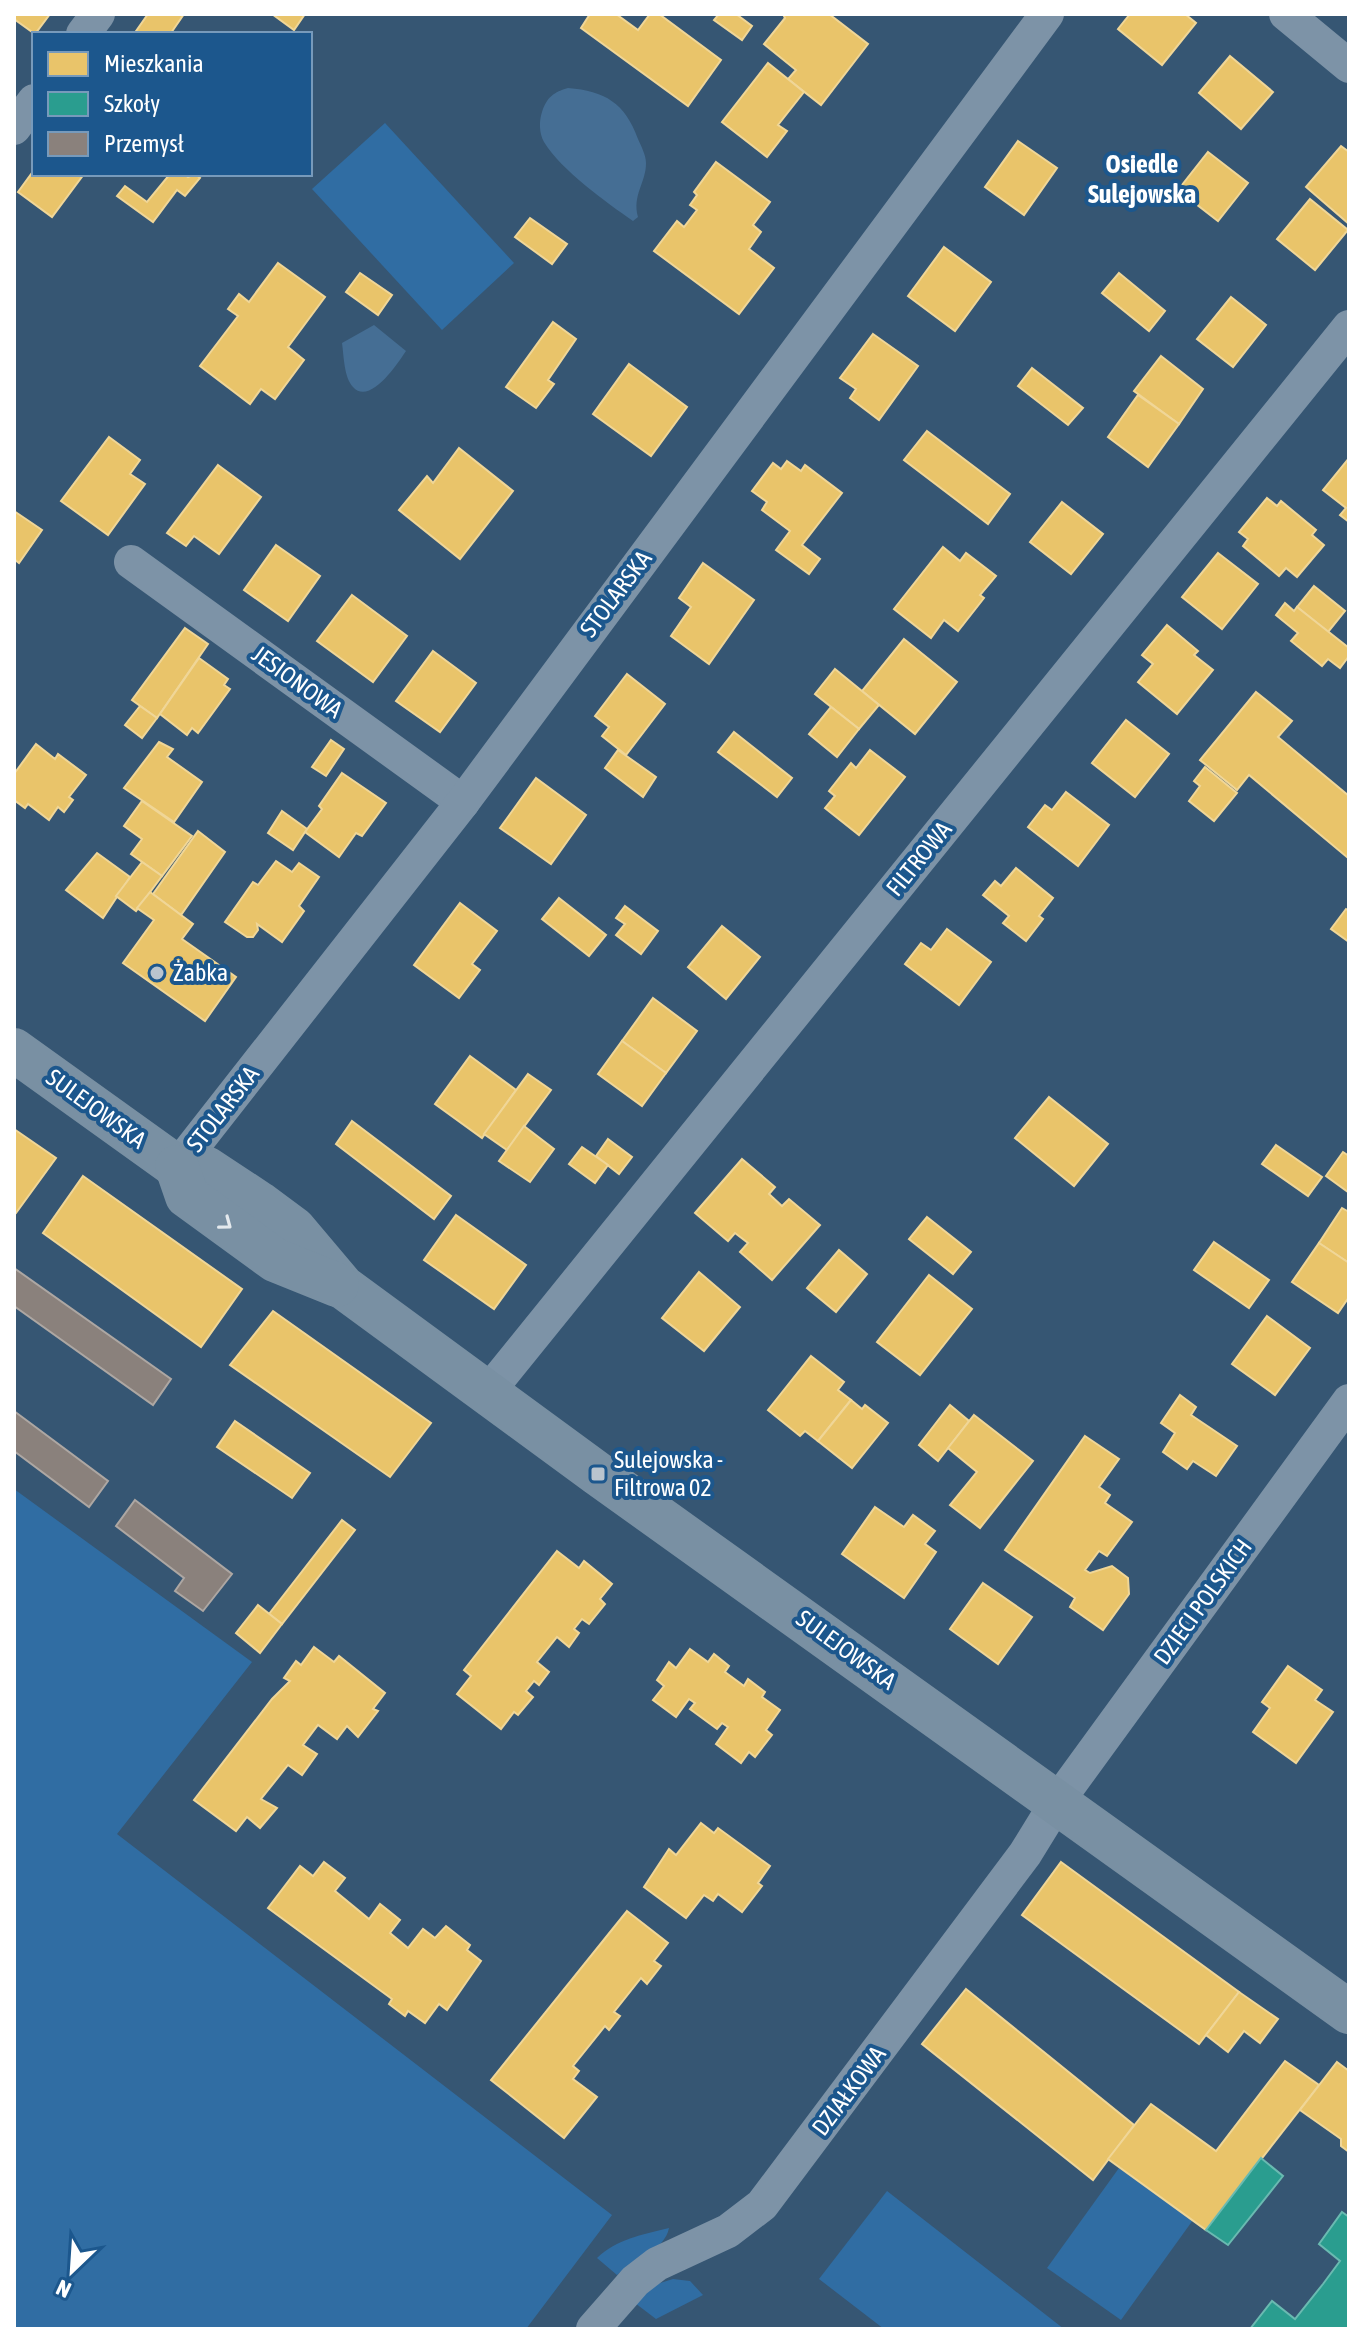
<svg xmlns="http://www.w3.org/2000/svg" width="1363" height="2343" font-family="'Asap Condensed',sans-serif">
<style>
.green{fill:#306da3}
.water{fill:#456e94}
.homes{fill:#e9c46a;stroke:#f0d697;stroke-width:2}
.schools{fill:#2a9d8f;stroke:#6abab1;stroke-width:2}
.industry{fill:#8a817c;stroke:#ada7a3;stroke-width:2}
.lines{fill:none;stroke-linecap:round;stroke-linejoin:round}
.minor{stroke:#7d93a7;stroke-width:34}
.secondary{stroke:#7990a3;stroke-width:44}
.oneway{stroke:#e4e9ed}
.poi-dot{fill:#b9c4ce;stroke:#1c578d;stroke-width:3}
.labels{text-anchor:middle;stroke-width:8;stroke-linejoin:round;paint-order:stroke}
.street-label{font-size:24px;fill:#fff;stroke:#1c578d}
.poi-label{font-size:24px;fill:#fff;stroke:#1c578d;text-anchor:start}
.neighbourhood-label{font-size:26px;font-weight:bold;fill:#fff;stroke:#1c578d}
</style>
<rect width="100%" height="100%" fill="#365673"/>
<!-- green -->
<g class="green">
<path d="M385,123l129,140 -72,67 -130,-141z"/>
<path d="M14,1489l238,173 -135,172 495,381 -86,114h-512z"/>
<path d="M1119,2168l74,52 -72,100 -74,-52z"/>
<path d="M887,2191l177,138h-180l-65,-50z"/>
<path d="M669,2228c-4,22 -36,33 -52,47l-20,-17c20,-19 44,-23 72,-30z"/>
<path d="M673,2279l17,2 13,14 -47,24 -21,-16 22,-19z"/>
</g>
<!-- water -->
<g class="water">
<path d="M568,88c37,3 57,15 70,51 3,7 8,16 8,24 0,20 -14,32 -8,54l-5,4c-27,-19 -71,-50 -89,-79 -5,-9 -5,-21 -2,-30 5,-15 12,-20 26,-24z"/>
<path d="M374,325l32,26c-8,12 -36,55 -53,36 -9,-10 -9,-30 -11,-44z"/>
</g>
<!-- homes -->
<g class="homes">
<path d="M14,14h36l-15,20 -21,-15z"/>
<path d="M148,14h36l-13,19 2,1h-39z"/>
<path d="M272,14h33l-11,16z"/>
<path d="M590,14h26l22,16 12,-16h9l62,46 -33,46 -107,-78z"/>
<path d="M719,14h17l16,12 -10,14 -28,-20z"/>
<path d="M783,14h46l39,30 -47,61 -33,-26 8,-9 -32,-26 21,-26z"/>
<path d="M1130,14h55l11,9 -34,42 -44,-36z"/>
<path d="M1230,56l43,36 -32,37 -42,-36z"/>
<path d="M768,63l36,29 -26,33 9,6 -20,26 -45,-35z"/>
<path d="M1018,141l39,27 -33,47 -39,-28z"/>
<path d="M1341,146l8,6v72l-43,-37z"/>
<path d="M1208,152l40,31 -30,38 -40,-31z"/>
<path d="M716,162l54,40 -17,23 8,7 -12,17 25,19 -35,46 -85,-63 23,-30 7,6 13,-17 -7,-5 7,-10 -3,-3z"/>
<path d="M34,170v4h50l-32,43 -34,-25z"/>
<path d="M170,174h14l4,3 7,-3 5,4 -15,18 -8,-6 -24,32 -36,-26 8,-10 22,16z"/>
<path d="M1310,199l38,31 -33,40 -38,-31z"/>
<path d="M530,218l37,26 -15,20 -37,-27z"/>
<path d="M944,247l47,35 -36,49 -47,-35z"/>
<path d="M278,263l47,34 -37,50 16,13 -29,39 -14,-10 -11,15 -50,-38 38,-50 -10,-7 11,-15 10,8z"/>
<path d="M360,273l32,22 -14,20 -32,-23z"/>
<path d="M1119,273l46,38 -16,20 -47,-38z"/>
<path d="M1231,297l35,28 -33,42 -36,-28z"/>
<path d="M553,322l23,17 -28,41 6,4 -18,24 -30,-21z"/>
<path d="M873,334l45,32 -39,54 -29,-22 6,-9 -16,-11z"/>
<path d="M1161,356l42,33 -24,35 -45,-33z"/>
<path d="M629,364l58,43 -36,49 -58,-42z"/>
<path d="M1032,368l51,40 -15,17 -50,-39z"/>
<path d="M1138,395l41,29 -31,43 -40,-30z"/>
<path d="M927,431l83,63 -22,30 -84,-64z"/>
<path d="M109,437l31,23 -10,14 15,10 -37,51 -47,-34z"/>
<path d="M459,448l54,43 -53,68 -61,-49 28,-34 6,7z"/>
<path d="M1349,458v64l-9,-7 6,-7 -23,-18z"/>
<path d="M787,461l14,10 4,-6 37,28 -40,52 18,14 -11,15 -33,-24 14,-19 -28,-21 5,-8 -15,-11 21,-28 8,6z"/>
<path d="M218,465l43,32 -42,57 -25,-18 -8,10 -19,-13z"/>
<path d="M1267,498l10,8 4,-5 35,29 -4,5 12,10 -27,32 -11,-9 -7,8 -36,-30 5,-7 -9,-7z"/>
<path d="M1062,502l41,32 -32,40 -41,-32z"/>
<path d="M14,511l28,19 -23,33 -5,-4z"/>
<path d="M276,545l44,31 -32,45 -44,-31z"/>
<path d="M943,547l17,14 6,-8 30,23 -16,19 4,3 -26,33 -14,-11 -13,18 -37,-29z"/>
<path d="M1218,553l40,31 -36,45 -40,-32z"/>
<path d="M703,563l51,37 -45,64 -38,-28 20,-29 -12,-9z"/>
<path d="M1314,586l31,25 -17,21 -31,-25z"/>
<path d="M352,595l55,41 -34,46 -56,-41z"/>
<path d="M1285,603l9,8 3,-4 52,41v8l-9,12 -12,-9 -6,7 -31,-25 7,-8 -22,-18z"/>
<path d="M1167,625l31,26 -4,4 19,15 -36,44 -39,-32 15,-18 -11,-9z"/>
<path d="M185,628l23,16 -51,74 -25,-18z"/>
<path d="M904,639l53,43 -42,52 -53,-43z"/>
<path d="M433,651l43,32 -36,49 -44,-31z"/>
<path d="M199,658l29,21 -4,6 6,4 -32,44 -6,-5 -5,7 -27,-21z"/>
<path d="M835,669l44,36 -20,24 -44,-35z"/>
<path d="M627,674l38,30 -39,51 -24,-19 7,-9 -14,-11z"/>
<path d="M1256,692l36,29 -14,16 71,59 -1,62 -99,-83 -12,15 -37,-30z"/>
<path d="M140,706l17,12 -15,20 -17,-13z"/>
<path d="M831,707l28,22 -22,28 -28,-23z"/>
<path d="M1126,720l43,34 -34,43 -43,-34z"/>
<path d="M734,732l58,46 -15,19 -59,-45z"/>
<path d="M331,740l13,9 -18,27 -14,-9z"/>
<path d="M159,742l14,7 -6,8 35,25 -28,40 -50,-34z"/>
<path d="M36,744l19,15 3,-5 28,21 -17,22 4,3 -9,12 -6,-5 -9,13 -21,-16 -3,4 -11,-8v-26z"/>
<path d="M618,750l38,27 -13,20 -38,-29z"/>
<path d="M870,750l35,27 -46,58 -34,-27 10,-12 -6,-5 22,-28 5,5z"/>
<path d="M1205,767l32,26 -23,28 -25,-20 11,-15 -6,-5z"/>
<path d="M342,773l44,30 -24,33 -6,-3 -17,24 -34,-25 17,-23 -3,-3z"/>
<path d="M536,778l50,37 -35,49 -51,-36z"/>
<path d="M1066,792l43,33 -31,41 -50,-39 17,-22 7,5z"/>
<path d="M142,801l50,35 -30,40 -31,-22 11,-15 -18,-13z"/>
<path d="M282,811l25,18 -14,21 -25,-17z"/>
<path d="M198,831l27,21 -44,63 -28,-21z"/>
<path d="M97,853l33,24 -27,41 -37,-28z"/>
<path d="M276,861l16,11 7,-9 20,14 -20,29 5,5 -22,31 -25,-18 1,6 -5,7h-6l-22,-15 28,-40 5,3z"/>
<path d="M142,862l20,14 -26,35 -20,-15z"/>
<path d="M1016,868l37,30 -14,18 4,3 -17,22 -23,-18 6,-7 -26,-21 12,-14 6,5z"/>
<path d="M150,892l43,32 -11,15 54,38 -31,44 -82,-58 31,-43 -17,-12z"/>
<path d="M559,898l47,37 -17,21 -47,-37z"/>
<path d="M460,903l37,28 -25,33 8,6 -21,28 -45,-33z"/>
<path d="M625,906l33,25 -17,23 -25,-19 9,-11 -9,-6z"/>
<path d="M1346,909l3,2v31l-18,-13z"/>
<path d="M722,926l38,31 -34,42 -38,-32z"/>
<path d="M947,929l44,33 -32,43 -54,-41 16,-21 10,7z"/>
<path d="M653,998l44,33 -31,42 -44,-32z"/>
<path d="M622,1041l44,32 -24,33 -44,-32z"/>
<path d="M470,1056l46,34 -34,48 -47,-34z"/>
<path d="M528,1074l23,16 -44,60 -23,-16z"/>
<path d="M1049,1097l59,47 -34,42 -59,-48z"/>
<path d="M352,1121l99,75 -17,23 -98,-75z"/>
<path d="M524,1126l30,23 -24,33 -31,-21z"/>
<path d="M14,1129l42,29 -40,55 -2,-1z"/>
<path d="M608,1139l24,18 -13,17 -23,-18z"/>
<path d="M1276,1145l46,32 -14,19 -46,-32z"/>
<path d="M582,1147l26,18 -13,18 -26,-19z"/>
<path d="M1343,1152l6,4 -1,36 -22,-16z"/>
<path d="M742,1159l33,28 -6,7 13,12 7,-7 31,26 -48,55 -32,-28 8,-9 -13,-10 -7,8 -33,-28z"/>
<path d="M83,1176l159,113 -41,58 -158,-114z"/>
<path d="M1342,1208l7,4v51l-30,-20z"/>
<path d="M456,1215l70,50 -32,44 -70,-49z"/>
<path d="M927,1217l44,35 -18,22 -44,-35z"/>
<path d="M1214,1242l55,38 -20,28 -55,-38z"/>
<path d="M1319,1243l30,20v34l-11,16 -46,-31z"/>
<path d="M839,1250l28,24 -31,38 -29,-24z"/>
<path d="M699,1272l41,35 -36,44 -42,-33z"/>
<path d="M929,1275l43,34 -52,66 -43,-33z"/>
<path d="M273,1311l158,112 -41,54 -160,-112z"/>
<path d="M1267,1316l43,32 -35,47 -43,-31z"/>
<path d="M811,1356l33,26 -6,8 13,10 -33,41 -13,-10 -5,5 -32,-26z"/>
<path d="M1180,1395l16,12 -5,8 46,31 -21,30 -23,-15 -6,8 -24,-17 12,-19 -14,-10z"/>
<path d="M851,1400l11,9 3,-4 23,18 -36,45 -34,-27z"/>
<path d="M950,1405l19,16 -31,40 -19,-16z"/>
<path d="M974,1415l59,46 -53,67 -30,-23 27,-33 -29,-24z"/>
<path d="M235,1421l75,52 -18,25 -75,-51z"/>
<path d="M1085,1436l34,23 -20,28 11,8 -5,8 27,19 -25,34 -8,-5 -14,19 5,3 22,-7 16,12 1,16 -26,36 -33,-23 5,-9 -70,-48z"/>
<path d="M875,1507l29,20 9,-12 22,16 -10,13 11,8 -32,46 -62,-44z"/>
<path d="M342,1520l13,10 -73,94 -13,-10z"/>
<path d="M557,1551l22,17 5,-7 28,23 -12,15 5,5 -16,20 -7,-5 -8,10 5,4 -10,14 -12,-10 -20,25 12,10 -10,13 -5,-4 -8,10 7,6 -15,18 -4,-3 -13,17 -44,-35 14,-18 -7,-6z"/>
<path d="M983,1583l49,34 -34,47 -48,-35z"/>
<path d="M258,1605l24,19 -22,29 -24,-20z"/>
<path d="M314,1647l20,15 5,-6 46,37 -12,16 5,2 -20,26 -11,-11 -10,13 -19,-14 -15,20 14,9 -15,21 -14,-10 -27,34 16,9 -17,20 -13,-11 -11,14 -42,-31 78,-101 18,-18 -6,-3 12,-17 5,4z"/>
<path d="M690,1649l18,13 6,-8 15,12 -4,6 19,14 4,-7 17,13 -3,5 18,13 -14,20 6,5 -17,22 -6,-5 -8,11 -25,-19 12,-17 -6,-4 -5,6 -27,-20 5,-6 -6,-4 -13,18 -23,-17 11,-14 -7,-6 12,-18 7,6z"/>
<path d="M1288,1666l34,24 -7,10 18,12 -37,51 -43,-31 17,-24 -8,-6z"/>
<path d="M701,1823l13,10 4,-5 52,38 -12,17 4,3 -20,26 -24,-18 -5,7 -9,-6 -18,23 -42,-31 25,-38 7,6z"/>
<path d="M324,1862l21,16 -10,13 34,28 11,-15 20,16 -10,13 18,15 15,-19 12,9 11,-12 24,19 -3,5 14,11 -34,49 -8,-6 -14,19 -17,-12 -3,5 -16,-12 3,-5 -124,-91 32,-42 13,10z"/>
<path d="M1061,1862l178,130 -40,52 -177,-129z"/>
<path d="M627,1911l41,32 -14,18 7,5 -14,18 -6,-6 -27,34 6,4 -11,14 -4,-4 -32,40 6,5 -6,8 24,18 -33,41 -73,-58z"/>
<path d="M966,1989l168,136 -41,55 -171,-136z"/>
<path d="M1239,1992l39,27 -18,24 -16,-12 -16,21 -22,-17z"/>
<path d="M1285,2061l34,24 -113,145 -98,-71 43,-55 65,47z"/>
<path d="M1337,2062l12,9v81l-8,-6v-7l-41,-29z"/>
</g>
<!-- schools -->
<g class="schools">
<path d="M1261,2158l22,18 -55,69 -22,-15z"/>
<path d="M1342,2212l7,5v112h-99l22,-28 23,18 28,-35 17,-23 -21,-17z"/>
</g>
<!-- industry -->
<g class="industry">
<path d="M14,1268l157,111 -18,26 -139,-99z"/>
<path d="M14,1411l94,70 -19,26 -75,-56z"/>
<path d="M135,1500l97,74 -29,37 -28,-20 9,-13 -68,-52z"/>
</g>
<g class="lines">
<!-- minor -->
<g class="minor">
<path d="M1286,14l63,52"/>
<path d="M83,34l15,-20"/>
<path d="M14,128l20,-27"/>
<path d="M131,562l332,240"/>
<path d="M177,1167l286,-365 584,-788"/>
<path d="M488,1392l861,-1065"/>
<path d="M593,2329l42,-48 22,-17 71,-33 34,-26 263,-351 32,-52 292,-401"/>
</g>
<!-- secondary -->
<g class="secondary">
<path d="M14,1050l163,117 29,1 53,35 35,26 49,58 255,187 751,538"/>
<path d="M177,1167l10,29 88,64 62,25"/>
</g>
</g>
<!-- one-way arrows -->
<defs><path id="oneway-chevron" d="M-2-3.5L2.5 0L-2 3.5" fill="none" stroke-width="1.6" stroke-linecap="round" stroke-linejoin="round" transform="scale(2)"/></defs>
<use class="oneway" href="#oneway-chevron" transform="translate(226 1224) rotate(37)"/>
<!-- markers -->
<g class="poi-dot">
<circle cx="157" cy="973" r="8"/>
<rect x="590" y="1466" width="16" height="16" rx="4"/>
</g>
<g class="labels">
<!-- street labels -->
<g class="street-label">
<text transform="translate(616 594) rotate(-53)" y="8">STOLARSKA</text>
<text transform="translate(297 682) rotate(36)" y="8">JESIONOWA</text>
<text transform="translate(919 859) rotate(-51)" y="8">FILTROWA</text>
<text transform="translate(96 1109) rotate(36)" y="8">SULEJOWSKA</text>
<text transform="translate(223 1109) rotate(-52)" y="8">STOLARSKA</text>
<text transform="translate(1203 1602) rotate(-54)" y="8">DZIECI POLSKICH</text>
<text transform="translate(846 1650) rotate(36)" y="8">SULEJOWSKA</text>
<text transform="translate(849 2091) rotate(-53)" y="8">DZIAŁKOWA</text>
</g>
<!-- poi labels -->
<g class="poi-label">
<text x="173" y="981">Żabka</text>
<text x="614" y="1468">Sulejowska -<tspan x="614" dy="28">Filtrowa 02</tspan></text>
</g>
<!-- neighbourhood labels -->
<g class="neighbourhood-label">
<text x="1142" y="173">Osiedle<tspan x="1142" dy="30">Sulejowska</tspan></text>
</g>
</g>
<!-- border -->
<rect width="1363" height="2343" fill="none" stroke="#ffffff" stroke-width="32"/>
<!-- legend -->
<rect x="32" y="32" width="280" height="144" fill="#1c578d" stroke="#779abb" stroke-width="2"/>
<rect x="48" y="52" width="40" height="24" fill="#e9c46a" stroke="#779abb" stroke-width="2"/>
<text x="104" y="72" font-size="24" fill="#ffffff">Mieszkania</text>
<rect x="48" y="92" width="40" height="24" fill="#2a9d8f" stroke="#779abb" stroke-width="2"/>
<text x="104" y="112" font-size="24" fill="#ffffff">Szkoły</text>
<rect x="48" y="132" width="40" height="24" fill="#8a817c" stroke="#779abb" stroke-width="2"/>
<text x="104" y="152" font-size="24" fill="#ffffff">Przemysł</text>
<!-- north arrow -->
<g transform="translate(72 2271) rotate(205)" stroke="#1c578d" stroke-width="6" paint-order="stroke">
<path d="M0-6L14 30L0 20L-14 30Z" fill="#ffffff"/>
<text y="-12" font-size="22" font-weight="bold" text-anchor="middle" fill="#ffffff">N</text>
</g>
</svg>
